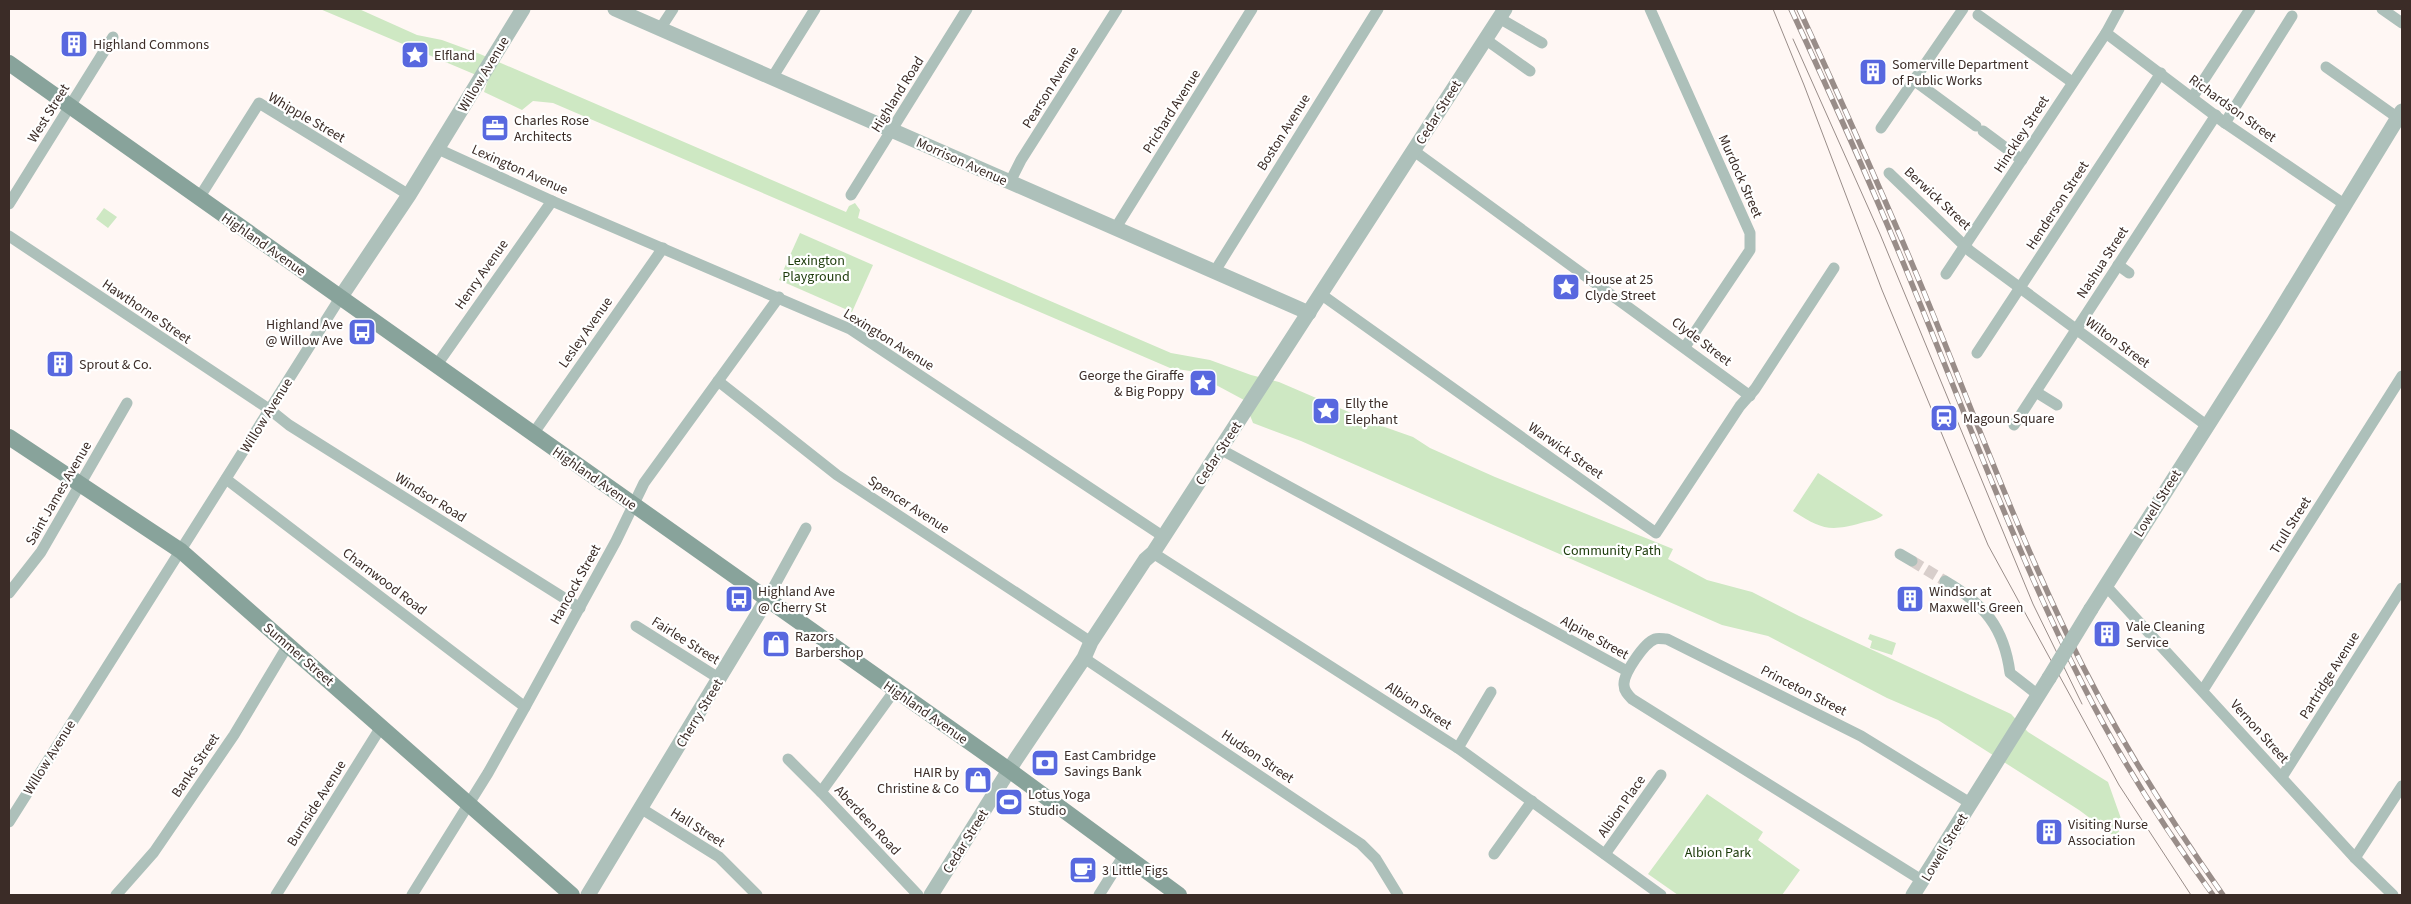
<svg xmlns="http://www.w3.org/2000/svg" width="2411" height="904" font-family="'Source Sans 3',sans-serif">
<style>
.green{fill:#cee8c3}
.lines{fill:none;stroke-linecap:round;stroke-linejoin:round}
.minor-tunnel{stroke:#d8cecb;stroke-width:11;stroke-dasharray:11 5.5;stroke-linecap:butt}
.minor{stroke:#adc0ba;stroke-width:11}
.tertiary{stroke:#adc0ba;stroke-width:15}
.secondary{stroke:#88a39b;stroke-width:16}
.tram{stroke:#998d89;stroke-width:1}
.rail-casing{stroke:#998d89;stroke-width:5.5}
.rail{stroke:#fff;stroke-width:4;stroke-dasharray:11;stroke-linecap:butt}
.tertiary-bridge{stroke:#adc0ba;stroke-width:15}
.labels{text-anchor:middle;stroke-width:4.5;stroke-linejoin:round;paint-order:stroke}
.poi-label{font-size:14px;fill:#3b2c27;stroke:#fff;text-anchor:start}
.street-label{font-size:14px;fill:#3b2c27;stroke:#fff}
.park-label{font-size:14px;fill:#1a3908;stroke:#fff}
</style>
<rect width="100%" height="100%" fill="#fff7f4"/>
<!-- green -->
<g class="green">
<path d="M320,9h39l58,26 25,5 38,14 366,158 3,-6 6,-3 5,7 -2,8 313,135 39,7 41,15 28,7 100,43 34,12 17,11 65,29 178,72 -5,10 39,21 45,12 47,24 212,98 17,18 80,50 16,45 -10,9 -35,-26 -141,-90 -51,-22 -119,-62 -46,-11 -421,-184 -48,-18 -9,-23 -54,-29 -20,-3 -617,-265 -20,-2 -11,9 -38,-18 4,-12z"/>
<path d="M104,208l13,9 -9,11 -12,-9z"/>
<path d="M800,233l73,32 -21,47 -73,-32z"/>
<path d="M1818,473l65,42c-5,5 -15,6 -22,8 -32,9 -40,6 -68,-12z"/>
<path d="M1870,634l26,9 -4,12 -22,-7 2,-7 -4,-2z"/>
<path d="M1707,794l56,38 -5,8 42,30 -18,25h-104l-30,-21z"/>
</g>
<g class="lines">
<!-- minor-tunnel -->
<path class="minor-tunnel" d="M1912,561l33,20"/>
<!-- minor -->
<g class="minor">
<path d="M1650,9l100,224v17l-65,97"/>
<path d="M2382,9l20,14"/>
<path d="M1978,15l94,67"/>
<path d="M1499,18l43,25"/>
<path d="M660,29l13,-20"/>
<path d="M2106,33l119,90 119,81"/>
<path d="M1485,39l45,32"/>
<path d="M2326,67l72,51"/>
<path d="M772,78l43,-69"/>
<path d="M1915,81l61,45"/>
<path d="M2192,98l58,-89"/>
<path d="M2225,123l67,-107"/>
<path d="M1881,128l82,-119"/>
<path d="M1983,131l39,29"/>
<path d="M438,149l114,52 298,128 314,208"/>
<path d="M1414,151l336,245"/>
<path d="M1889,173l81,78 236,174"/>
<path d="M1010,182l11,-22 96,-151"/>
<path d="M851,195l116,-186"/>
<path d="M199,198l60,-95 150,92"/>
<path d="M9,204l104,-167"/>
<path d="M1115,229l137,-220"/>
<path d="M9,236l260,173 20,16 291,183"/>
<path d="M2118,265l11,8"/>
<path d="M1215,271l163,-262"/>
<path d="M1946,274l160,-241 13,-24"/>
<path d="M1322,295l334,238 84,-127 15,-17 79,-121"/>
<path d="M1977,353l184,-280"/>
<path d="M436,366l116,-165"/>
<path d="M718,381l119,94 254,167"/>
<path d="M2036,392l21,13"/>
<path d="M2014,425l202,-310"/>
<path d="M533,434l130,-186"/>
<path d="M1220,449l407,222"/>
<path d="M226,479l299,228"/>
<path d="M1153,553l305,195 203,147"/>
<path d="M1900,554l12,7"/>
<path d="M1945,581c39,23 59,46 65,92l28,22"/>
<path d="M2106,586l249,272 38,37"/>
<path d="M9,593l32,-41 86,-149"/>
<path d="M767,599l39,-71"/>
<path d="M636,626l84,53"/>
<path d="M1084,658l277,186 15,15 22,36"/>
<path d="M895,690l-74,102 97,103"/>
<path d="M2203,690l199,-314"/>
<path d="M1458,748l33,-56"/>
<path d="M788,759l33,33"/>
<path d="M2282,777l120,-189"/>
<path d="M642,809l77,48 38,38"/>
<path d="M9,822l331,-524"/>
<path d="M1494,854l38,-53"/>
<path d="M1605,854l56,-79"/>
<path d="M2355,858l47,-72"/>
<path d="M1923,881l-291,-182c-4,-4 -8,-8 -8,-14 -1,-11 20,-42 31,-46 3,-1 9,0 12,0l194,97 109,67"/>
<path d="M116,895l38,-43 80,-117 54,-90"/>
<path d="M276,895l105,-168"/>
<path d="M412,895l76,-122 37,-66 91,-166 28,-58 135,-186"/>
<path d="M1099,895l25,-40"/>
</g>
<!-- tertiary -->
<g class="tertiary">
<path d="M615,9l694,304"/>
<path d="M340,298l69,-103 114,-186"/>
<path d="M2091,609l183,-288 128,-210"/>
<path d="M588,895l179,-296"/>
<path d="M931,895l85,-136 68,-101 7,-16 54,-82 8,-7 352,-544"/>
<path d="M1913,895l136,-217"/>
</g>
<!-- secondary -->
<g class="secondary">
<path d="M9,63l1000,707 170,125"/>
<path d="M9,437l172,114 391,344"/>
</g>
<!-- tram -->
<g class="tram">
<path d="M1773,9l31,76 78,205 106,255 131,240 72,110"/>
<path d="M1793,39l87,195 153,370 49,100"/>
</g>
<defs>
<g id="rail">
<path d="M1791,9c43,93 85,186 123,280 55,133 104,268 169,396 37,74 82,144 130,210"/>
<path d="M1799,9c42,91 83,183 122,276 48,116 91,234 145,347 44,93 98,179 157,263"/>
</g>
</defs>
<!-- rail casing -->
<use href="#rail" class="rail-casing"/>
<!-- rail -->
<use href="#rail" class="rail"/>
<!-- tertiary-bridge -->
<path class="tertiary-bridge" d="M2049,678l42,-69"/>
</g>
<!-- icons -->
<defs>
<symbol id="building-square" viewBox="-11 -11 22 22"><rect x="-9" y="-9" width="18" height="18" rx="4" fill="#5868df" stroke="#fff"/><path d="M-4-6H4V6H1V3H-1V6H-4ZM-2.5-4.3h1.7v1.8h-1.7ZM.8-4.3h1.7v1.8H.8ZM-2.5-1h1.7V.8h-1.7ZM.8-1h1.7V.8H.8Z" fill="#fff"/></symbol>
<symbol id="sight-square" viewBox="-11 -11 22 22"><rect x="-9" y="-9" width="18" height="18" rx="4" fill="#5868df" stroke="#fff"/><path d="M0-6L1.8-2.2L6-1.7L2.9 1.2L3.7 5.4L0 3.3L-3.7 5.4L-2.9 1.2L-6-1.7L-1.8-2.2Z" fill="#fff"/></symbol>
<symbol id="office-square" viewBox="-11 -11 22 22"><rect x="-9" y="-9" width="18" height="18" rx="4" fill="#5868df" stroke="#fff"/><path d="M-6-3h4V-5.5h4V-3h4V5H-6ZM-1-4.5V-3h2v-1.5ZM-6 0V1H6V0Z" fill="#fff"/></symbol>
<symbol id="bus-square" viewBox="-11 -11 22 22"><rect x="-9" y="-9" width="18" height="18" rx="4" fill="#5868df" stroke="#fff"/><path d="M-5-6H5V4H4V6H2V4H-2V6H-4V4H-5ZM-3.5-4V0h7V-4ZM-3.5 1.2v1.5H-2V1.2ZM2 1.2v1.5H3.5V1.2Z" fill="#fff"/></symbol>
<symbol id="station-square" viewBox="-11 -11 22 22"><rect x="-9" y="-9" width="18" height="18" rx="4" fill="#5868df" stroke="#fff"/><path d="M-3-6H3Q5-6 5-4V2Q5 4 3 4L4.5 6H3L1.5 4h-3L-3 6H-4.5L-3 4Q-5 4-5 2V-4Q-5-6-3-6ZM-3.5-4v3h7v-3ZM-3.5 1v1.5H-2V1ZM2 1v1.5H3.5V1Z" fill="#fff"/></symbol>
<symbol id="shop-square" viewBox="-11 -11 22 22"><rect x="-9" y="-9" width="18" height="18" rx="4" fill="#5868df" stroke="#fff"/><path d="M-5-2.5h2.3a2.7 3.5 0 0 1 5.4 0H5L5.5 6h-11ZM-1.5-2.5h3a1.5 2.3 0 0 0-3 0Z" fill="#fff"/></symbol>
<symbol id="bank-square" viewBox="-11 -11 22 22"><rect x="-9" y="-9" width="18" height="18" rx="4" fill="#5868df" stroke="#fff"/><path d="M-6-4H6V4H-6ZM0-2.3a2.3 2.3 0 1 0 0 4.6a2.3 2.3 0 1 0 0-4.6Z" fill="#fff"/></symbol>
<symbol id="stadium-square" viewBox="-11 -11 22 22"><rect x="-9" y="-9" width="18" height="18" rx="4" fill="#5868df" stroke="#fff"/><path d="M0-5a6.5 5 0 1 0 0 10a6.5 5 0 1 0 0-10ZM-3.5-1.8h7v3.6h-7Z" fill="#fff"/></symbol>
<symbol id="cafe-square" viewBox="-11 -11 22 22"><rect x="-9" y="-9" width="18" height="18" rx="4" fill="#5868df" stroke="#fff"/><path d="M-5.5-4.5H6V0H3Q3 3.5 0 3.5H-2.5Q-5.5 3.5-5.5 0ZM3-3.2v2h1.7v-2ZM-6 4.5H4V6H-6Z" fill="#fff"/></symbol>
</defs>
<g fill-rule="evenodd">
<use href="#building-square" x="58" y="28" width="32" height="32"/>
<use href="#sight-square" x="399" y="39" width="32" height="32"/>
<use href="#building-square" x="1857" y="56" width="32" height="32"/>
<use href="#office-square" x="479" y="112" width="32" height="32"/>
<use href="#sight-square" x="1550" y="271" width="32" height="32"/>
<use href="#bus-square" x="346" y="316" width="32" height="32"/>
<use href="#building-square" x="44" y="348" width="32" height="32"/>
<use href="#sight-square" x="1187" y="367" width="32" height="32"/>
<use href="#sight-square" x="1310" y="395" width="32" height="32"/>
<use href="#station-square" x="1928" y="402" width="32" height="32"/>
<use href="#bus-square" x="723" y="583" width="32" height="32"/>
<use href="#building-square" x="1894" y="583" width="32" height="32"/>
<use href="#building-square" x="2091" y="618" width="32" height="32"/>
<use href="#shop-square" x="760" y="628" width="32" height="32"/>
<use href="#bank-square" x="1029" y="747" width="32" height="32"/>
<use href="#shop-square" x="962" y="764" width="32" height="32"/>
<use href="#stadium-square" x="993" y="786" width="32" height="32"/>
<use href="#building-square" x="2033" y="816" width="32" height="32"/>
<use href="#cafe-square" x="1067" y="854" width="32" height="32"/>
</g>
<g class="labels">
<!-- poi labels -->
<g class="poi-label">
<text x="93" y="49">Highland Commons</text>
<text x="434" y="60">Elfland</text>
<text x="1892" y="69">Somerville Department<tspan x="1892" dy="16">of Public Works</tspan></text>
<text x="514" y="125">Charles Rose<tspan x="514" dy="16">Architects</tspan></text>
<text x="1585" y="284">House at 25<tspan x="1585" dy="16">Clyde Street</tspan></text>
<text x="343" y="329" text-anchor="end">Highland Ave<tspan x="343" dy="16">@ Willow Ave</tspan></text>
<text x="79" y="369">Sprout &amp; Co.</text>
<text x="1184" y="380" text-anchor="end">George the Giraffe<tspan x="1184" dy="16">&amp; Big Poppy</tspan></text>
<text x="1345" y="408">Elly the<tspan x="1345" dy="16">Elephant</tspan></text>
<text x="1963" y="423">Magoun Square</text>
<text x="758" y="596">Highland Ave<tspan x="758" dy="16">@ Cherry St</tspan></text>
<text x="1929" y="596">Windsor at<tspan x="1929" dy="16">Maxwell's Green</tspan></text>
<text x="2126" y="631">Vale Cleaning<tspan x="2126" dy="16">Service</tspan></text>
<text x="795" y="641">Razors<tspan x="795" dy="16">Barbershop</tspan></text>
<text x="1064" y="760">East Cambridge<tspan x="1064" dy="16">Savings Bank</tspan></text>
<text x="959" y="777" text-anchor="end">HAIR by<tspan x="959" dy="16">Christine &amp; Co</tspan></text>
<text x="1028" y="799">Lotus Yoga<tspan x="1028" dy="16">Studio</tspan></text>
<text x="2068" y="829">Visiting Nurse<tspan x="2068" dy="16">Association</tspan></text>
<text x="1102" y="875">3 Little Figs</text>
</g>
<!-- street labels -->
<g class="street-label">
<text transform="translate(483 74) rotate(-59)" y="5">Willow Avenue</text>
<text transform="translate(1050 87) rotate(-58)" y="5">Pearson Avenue</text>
<text transform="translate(897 94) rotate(-58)" y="5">Highland Road</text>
<text transform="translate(2233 108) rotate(36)" y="5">Richardson Street</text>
<text transform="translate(1171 111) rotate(-58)" y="5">Prichard Avenue</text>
<text transform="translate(1438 112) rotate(-58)" y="5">Cedar Street</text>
<text transform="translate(48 113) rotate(-58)" y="5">West Street</text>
<text transform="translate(307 117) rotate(30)" y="5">Whipple Street</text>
<text transform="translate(1283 132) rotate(-58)" y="5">Boston Avenue</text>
<text transform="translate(2021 134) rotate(-57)" y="5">Hinckley Street</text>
<text transform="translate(962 161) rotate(24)" y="5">Morrison Avenue</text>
<text transform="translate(520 169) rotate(24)" y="5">Lexington Avenue</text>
<text transform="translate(1741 176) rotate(66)" y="5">Murdock Street</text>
<text transform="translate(1938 198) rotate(43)" y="5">Berwick Street</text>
<text transform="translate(2057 205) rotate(-57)" y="5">Henderson Street</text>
<text transform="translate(264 244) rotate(35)" y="5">Highland Avenue</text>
<text transform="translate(2102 262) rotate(-57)" y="5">Nashua Street</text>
<text transform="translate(481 274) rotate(-55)" y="5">Henry Avenue</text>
<text transform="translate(147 311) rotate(34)" y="5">Hawthorne Street</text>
<text transform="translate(585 332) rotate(-55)" y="5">Lesley Avenue</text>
<text transform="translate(889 339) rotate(32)" y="5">Lexington Avenue</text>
<text transform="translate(1702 341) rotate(37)" y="5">Clyde Street</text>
<text transform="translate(2118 342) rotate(36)" y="5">Wilton Street</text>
<text transform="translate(266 415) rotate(-58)" y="5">Willow Avenue</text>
<text transform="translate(1566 450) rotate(35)" y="5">Warwick Street</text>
<text transform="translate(1218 453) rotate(-57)" y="5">Cedar Street</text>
<text transform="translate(595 478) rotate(35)" y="5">Highland Avenue</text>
<text transform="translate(58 493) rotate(-60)" y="5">Saint James Avenue</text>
<text transform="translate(431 497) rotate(32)" y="5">Windsor Road</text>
<text transform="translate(2157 503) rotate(-58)" y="5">Lowell Street</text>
<text transform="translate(909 504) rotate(33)" y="5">Spencer Avenue</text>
<text transform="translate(2290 525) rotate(-58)" y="5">Trull Street</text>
<text transform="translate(385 581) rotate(37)" y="5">Charnwood Road</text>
<text transform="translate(575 584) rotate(-61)" y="5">Hancock Street</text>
<text transform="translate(1595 637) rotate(29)" y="5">Alpine Street</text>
<text transform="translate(686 640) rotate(32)" y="5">Fairlee Street</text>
<text transform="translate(299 654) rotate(41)" y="5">Summer Street</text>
<text transform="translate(2329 675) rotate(-58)" y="5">Partridge Avenue</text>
<text transform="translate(1804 690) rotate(27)" y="5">Princeton Street</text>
<text transform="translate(1419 705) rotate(33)" y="5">Albion Street</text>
<text transform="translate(926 712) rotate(35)" y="5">Highland Avenue</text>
<text transform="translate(699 713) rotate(-59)" y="5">Cherry Street</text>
<text transform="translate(2260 731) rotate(48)" y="5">Vernon Street</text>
<text transform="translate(1258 756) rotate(34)" y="5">Hudson Street</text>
<text transform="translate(49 757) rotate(-58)" y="5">Willow Avenue</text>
<text transform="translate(195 765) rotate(-56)" y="5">Banks Street</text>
<text transform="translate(316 803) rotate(-58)" y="5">Burnside Avenue</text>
<text transform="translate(1621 806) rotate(-55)" y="5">Albion Place</text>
<text transform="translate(868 820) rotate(47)" y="5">Aberdeen Road</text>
<text transform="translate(698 827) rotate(32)" y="5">Hall Street</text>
<text transform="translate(965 841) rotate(-58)" y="5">Cedar Street</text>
<text transform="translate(1944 847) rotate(-59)" y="5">Lowell Street</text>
</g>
<!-- park labels -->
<g class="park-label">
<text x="816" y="265">Lexington<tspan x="816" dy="16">Playground</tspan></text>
<text x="1612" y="555">Community Path</text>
<text x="1718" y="857">Albion Park</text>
</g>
</g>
<!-- border -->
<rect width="2411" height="904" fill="none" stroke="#3b2c27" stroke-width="20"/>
</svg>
